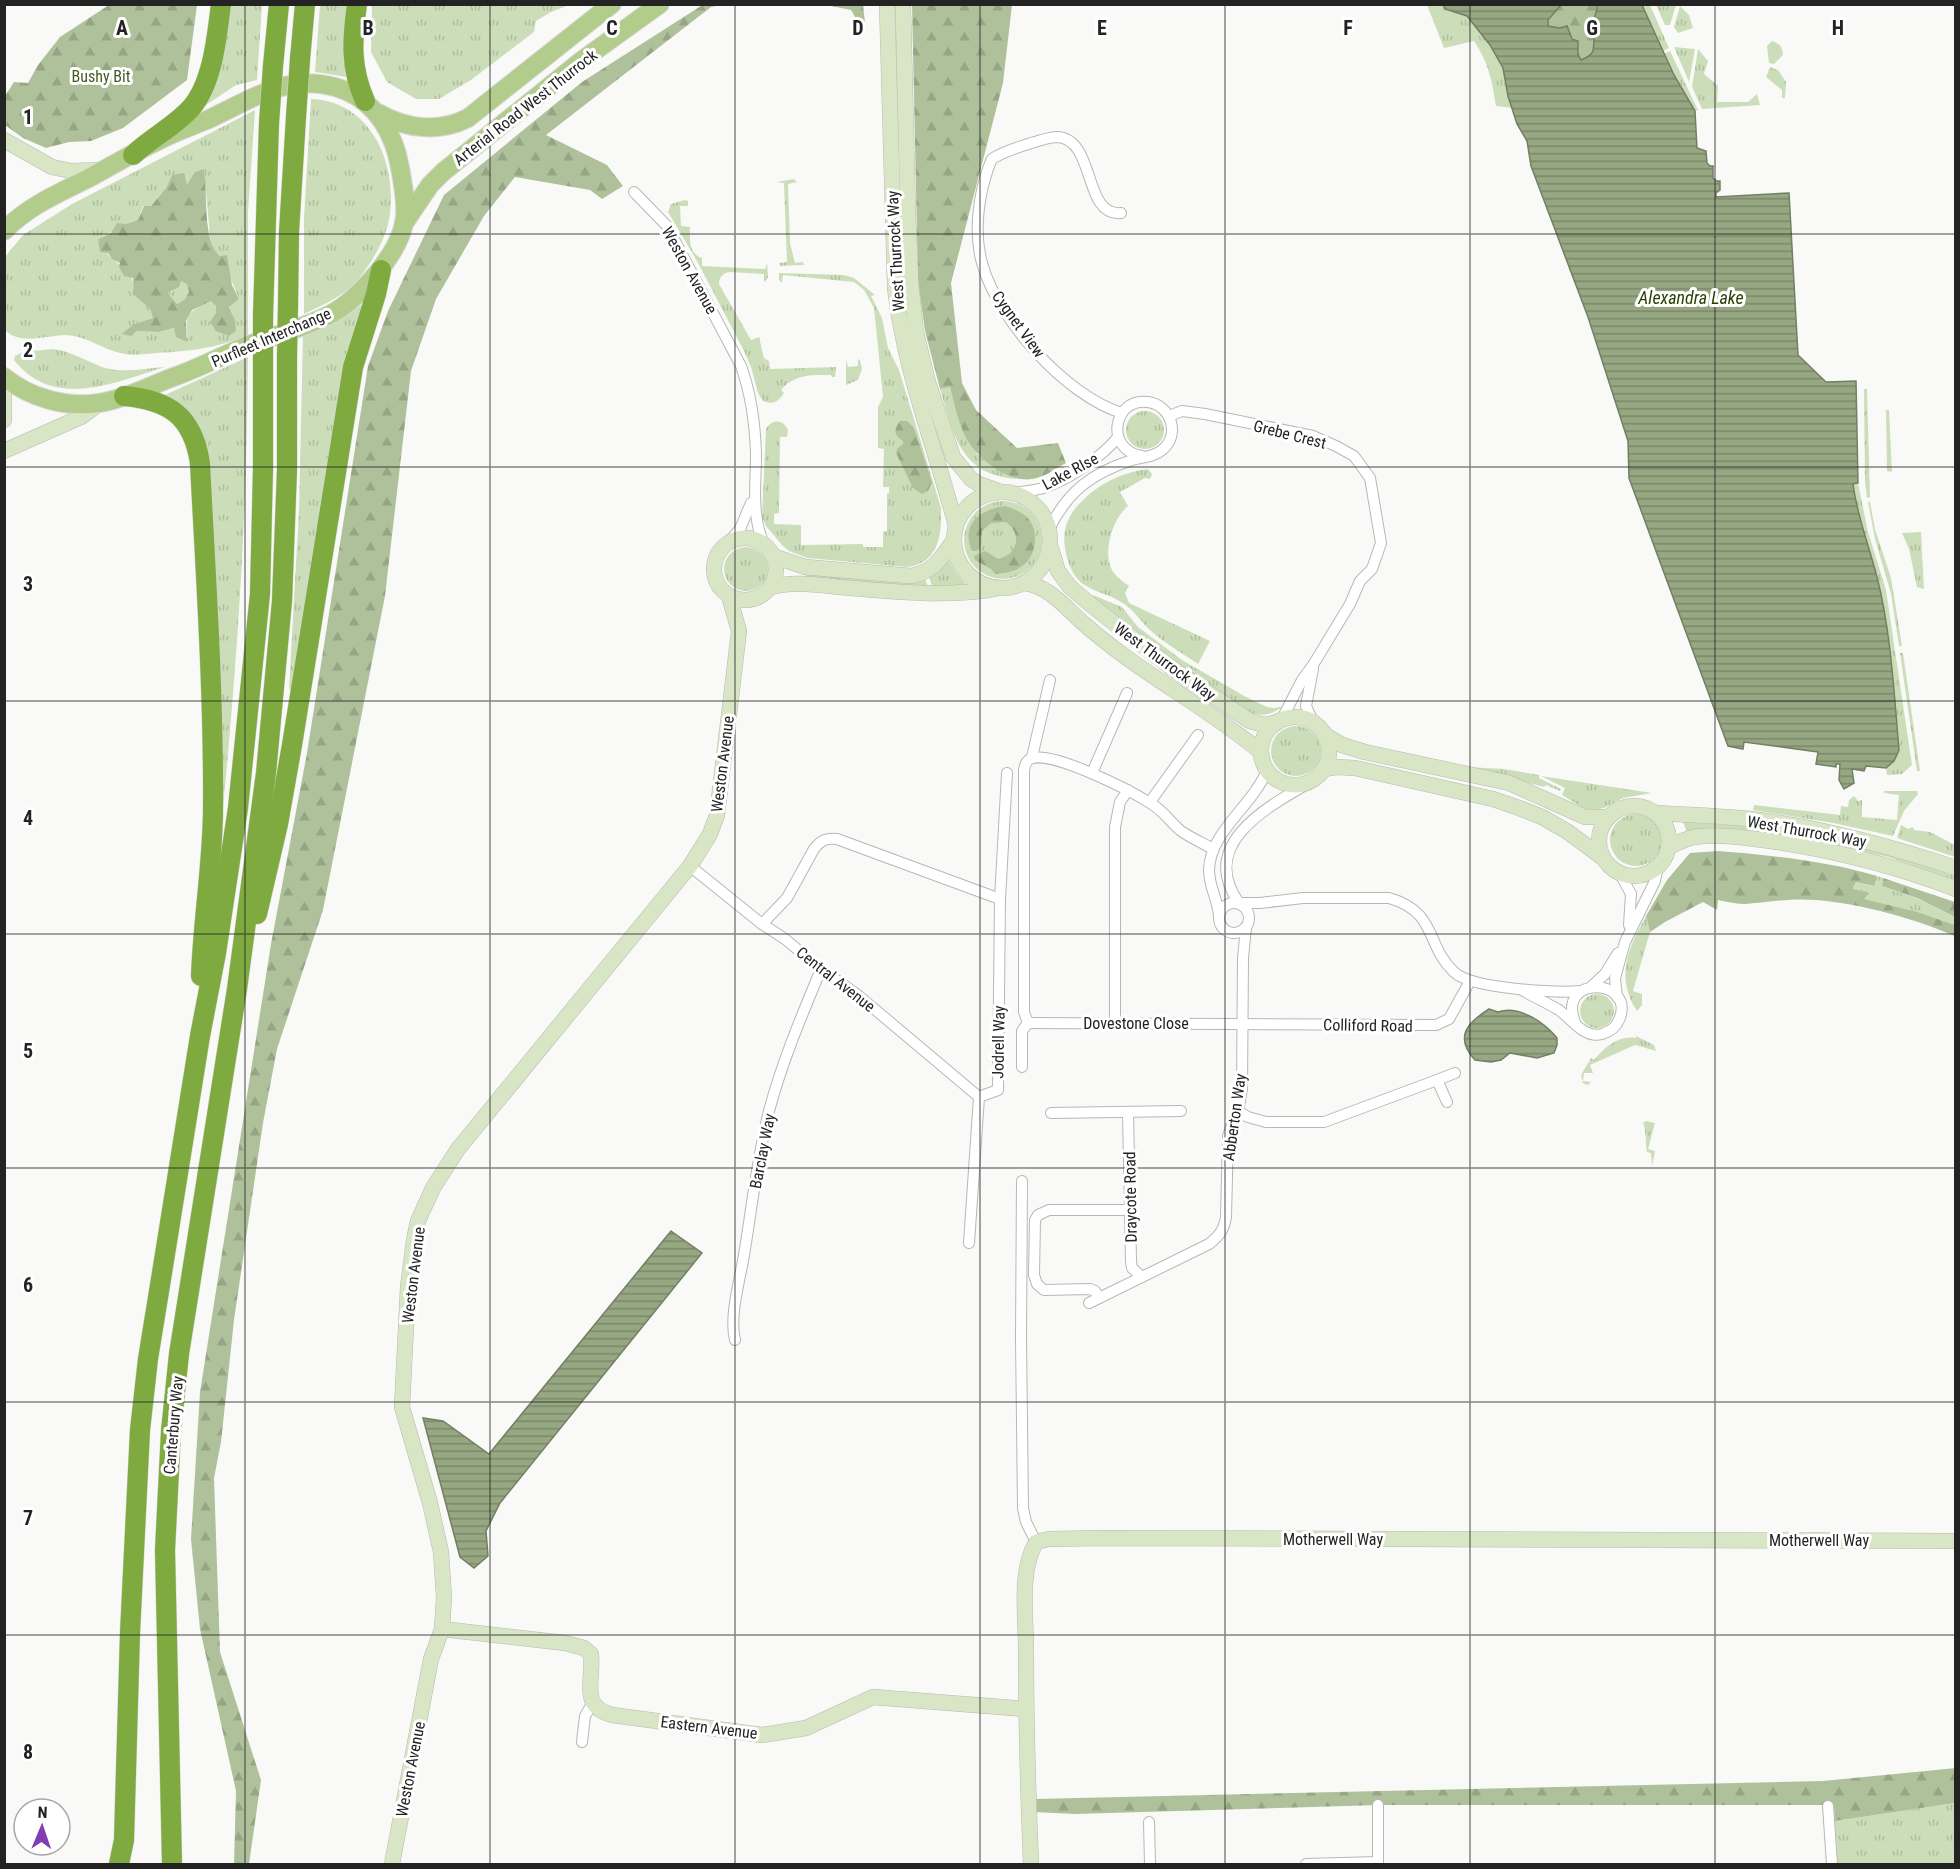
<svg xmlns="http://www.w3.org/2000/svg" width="1960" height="1869" font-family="'Roboto Condensed',sans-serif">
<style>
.grass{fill:url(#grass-tufts);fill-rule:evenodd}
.forest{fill:url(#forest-firs);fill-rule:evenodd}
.water{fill:url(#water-rules);stroke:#737f65;stroke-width:1.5}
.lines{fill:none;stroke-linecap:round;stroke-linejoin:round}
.street-casing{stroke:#b7b8b6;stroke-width:12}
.secondary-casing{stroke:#b7b8b6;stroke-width:16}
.primary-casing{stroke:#d7d7d7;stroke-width:20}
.highway-casing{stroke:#d7d7d7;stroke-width:21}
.street{stroke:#fff;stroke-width:10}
.secondary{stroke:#d9e6c5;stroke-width:15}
.primary{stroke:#b2cc8c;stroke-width:18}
.highway{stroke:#7faa3f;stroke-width:20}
.highway-bridge-casing{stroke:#d7d7d7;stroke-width:21;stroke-linecap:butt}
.highway-bridge{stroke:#7faa3f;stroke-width:20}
.grid{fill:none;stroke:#222322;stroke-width:1.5;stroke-opacity:0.55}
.labels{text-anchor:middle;stroke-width:6;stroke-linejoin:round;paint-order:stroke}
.park-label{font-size:16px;fill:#455b24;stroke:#fff}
.street-label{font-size:16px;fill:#222322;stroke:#fff}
.water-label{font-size:18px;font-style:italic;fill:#2b4005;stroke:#fff}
.grid-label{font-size:20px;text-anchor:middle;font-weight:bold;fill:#222322;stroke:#fff;stroke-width:6;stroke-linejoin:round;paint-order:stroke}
</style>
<defs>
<pattern id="grass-tufts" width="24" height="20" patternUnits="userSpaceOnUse" patternTransform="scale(1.5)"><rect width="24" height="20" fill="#ccdeb9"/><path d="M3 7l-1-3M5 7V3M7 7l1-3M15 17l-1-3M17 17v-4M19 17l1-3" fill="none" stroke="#afbe9f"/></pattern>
<pattern id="forest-firs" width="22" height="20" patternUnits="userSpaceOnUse" patternTransform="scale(1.5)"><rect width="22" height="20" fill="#afc19b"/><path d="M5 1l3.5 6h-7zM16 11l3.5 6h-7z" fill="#96a685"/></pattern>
<pattern id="water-rules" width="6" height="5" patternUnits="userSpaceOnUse" patternTransform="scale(1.5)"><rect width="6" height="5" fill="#96a782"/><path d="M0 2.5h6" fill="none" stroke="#7a886a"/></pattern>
</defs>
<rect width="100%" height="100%" fill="#f9faf7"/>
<!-- grass -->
<g class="grass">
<path d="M226,5h36l-5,75 -21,5 -33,22z"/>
<path d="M320,5h28l-5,44 4,28 -32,-5z"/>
<path d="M372,5v-1l197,1 -18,7 -15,9 -2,11 -63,48 -32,19h-23l-29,-17 -16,-30z"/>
<path d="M1427,5h17l1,4 22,7 23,29 13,23 9,40 -16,-2c-4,-26 -7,-42 -22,-65l-30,7z"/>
<path d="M1642,5h8l19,43 -6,3z"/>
<path d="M1656,5h20l-6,20h-5z"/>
<path d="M1680,6l9,9 4,13 -15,5 -4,-6z"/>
<path d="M1772,41c8,3 10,5 11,14l-9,9 -5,-1 -2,-17z"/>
<path d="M1674,47l21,2 -6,33z"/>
<path d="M1698,49l10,12 -4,13 14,12 -1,16h31l9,-8 3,11 -58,4 -10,-22z"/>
<path d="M1670,51l28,59 -3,1 -21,-35 -10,-22z"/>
<path d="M1770,67l8,3 8,12 -1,16h-3v-8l-16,-13z"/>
<path d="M311,99c61,2 88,67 78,121 -4,19 -16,41 -29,57 -14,18 -35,27 -56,37v-96z"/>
<path d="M255,110l-7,102v124c-34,12 -55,15 -91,17 -12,1 -26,3 -37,0 -18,-4 -34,-17 -53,-18 -20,0 -47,11 -62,-5v-73l18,-22 49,-31zM204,169l6,68 4,14 6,5 9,18 10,25 -10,8 6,13 -25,3 6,-10v-7l-5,-6c-21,11 -27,13 -23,38l-14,-10 -15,4 -23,-1 -2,-7 19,-6 -3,-9 -16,-14c1,-21 -7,-24 -21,-36 -7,-4 -11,-14 -15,-20l28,-15 12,-4 5,-14h8l15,-18 6,-13 15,10z"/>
<path d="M794,179l3,3 -9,2 2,59 5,20 8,-1 1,3 -24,1 -1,-3 8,-1 -3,-79 -8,-1z"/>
<path d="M685,200l3,1v5h-8l1,20 9,1c0,13 -2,26 12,31v8l63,3 2,-6 1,14 -3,5 -1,-1v-7l-34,-2c-7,1 -11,5 -11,12l32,56 8,-3 5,21 5,3 1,8 66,-2 -1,10h-3l-1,-2c-20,0 -36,-1 -50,15l3,3c-6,9 -10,12 -21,8l-5,-8 -7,-26 -7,-16 -47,-90 -29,-49 3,-8z"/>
<path d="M779,273l65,2 10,3 21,17 -4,1 11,22 6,30 11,22 42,138c1,26 -2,56 -34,59l-100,-9 -18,-7 -7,-6 -16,-19 -4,-9 4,-88c6,-10 17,-10 22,1l-1,7h-7l-1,76 -5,1v10l27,1v20l62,-1v3h20v-15l4,-1v-37l2,-1v-6h-6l1,-38 -6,-1v-41l5,-10 -9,-89 -10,-18 -10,-8 -71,-7 -1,8 -3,-3z"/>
<path d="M181,281l6,2 2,9 -4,7 -8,5 -9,-11 5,-2z"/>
<path d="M363,304l-69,386 -5,-1 10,-178 4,-177 40,-18z"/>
<path d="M53,349c20,3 31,11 49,18 20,7 43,1 63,0 -49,15 -111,44 -151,-7l1,-4 8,-4z"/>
<path d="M248,357c-1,152 -10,299 -25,449h-6l-12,-356 -40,-55z"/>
<path d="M846,359l2,8 10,-1v-7l2,1 2,9 -4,11 -12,5z"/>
<path d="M950,387l6,23 21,44 40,25c-57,-4 -63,-44 -77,-90z"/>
<path d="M1864,389h3l3,108 -3,1 -2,-17z"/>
<path d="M1886,410h3l3,62 -5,-1z"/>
<circle cx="1145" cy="430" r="19"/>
<path d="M1148,469l4,5 -2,5 -5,-1 -25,14 8,14c-16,13 -27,49 -14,67 3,5 10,9 15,13l-4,7 4,10 81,38 -12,23c-16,-11 -34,-21 -48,-34 -9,-8 -16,-20 -26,-26 -12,-9 -28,-11 -41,-20 -14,-10 -21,-37 -18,-54 2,-10 8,-20 15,-27 18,-19 42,-31 68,-34z"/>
<path d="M1853,483h5l10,49 18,58 26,175 -10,9 -15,1 -1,-7 8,-7 -10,-144 -7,-40 -22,-75z"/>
<circle cx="1003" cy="540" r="39"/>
<path d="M1868,502h2l5,27 16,49 11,68h-3l-8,-52 -16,-55z"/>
<path d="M1921,532l3,57 -7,-2 -8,-38 -7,-16z"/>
<circle cx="746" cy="569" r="22"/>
<path d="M948,559l8,14 11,12 -34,4 -4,-12z"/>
<path d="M806,573l119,6 4,10 -123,-12z"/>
<path d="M1093,595l29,12 16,20 44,33 64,37 21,10 7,1 10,-2c-16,11 -24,11 -41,4l-80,-54 -73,-59z"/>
<path d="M1900,653h3l17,118h-3z"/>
<circle cx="1296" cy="751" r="25"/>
<path d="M1467,767l37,2 35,6v3l22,11 -1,2 -14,-6 -2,2z"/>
<path d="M1541,776l111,17 -29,5 -19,10 -12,2 -9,-2 -21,-13 3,-7z"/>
<path d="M1884,791h33l1,3 -14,17 -11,25 -60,-13 -80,-13 1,-5 86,10 1,-9 7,1 1,-7 5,-4 4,5 4,-1v17l35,3 2,-25 -15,-2z"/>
<circle cx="1636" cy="840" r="26"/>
<path d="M1683,822l76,5 88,15 108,32v6l-67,-23 -73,-16 -128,-8z"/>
<path d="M1901,825l7,4 5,-2 1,3 16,2 25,13v12l-58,-19z"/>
<path d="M1877,876l6,2 -1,8 34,12 39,19v8l-37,-13 -55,-13 5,-5 -15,-4 3,-8 17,4z"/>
<path d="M1646,916l4,16 -17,59 9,3v11l-5,6c-22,-34 -9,-63 9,-95z"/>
<circle cx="1597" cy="1011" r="17"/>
<path d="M1636,1036l18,9 2,6 -21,-6 -45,20 3,8h-9l-1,8 8,1 -3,3 -5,-2 -2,-8 10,-17 3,2c11,-13 25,-25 42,-22z"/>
<path d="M1646,1121l9,2 -7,26 7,2 -3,15 -1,-13 -4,-1c-2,-8 0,-20 -4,-29z"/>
<path d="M1955,1803v61h-117l-3,-43z"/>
</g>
<!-- forest -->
<g class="forest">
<path d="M704,4l17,1 -10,2 -165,128 61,30 16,21 -21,13 -12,-9 -75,-13 -31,39 -48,83 -25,72 -26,225 -62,314 -46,139 -14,74 -29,197 -13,122 -7,36 6,174 41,128 -12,84h-15l2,-73 -36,-162 -9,-90 9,-147 71,-448 36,-191 61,-387 20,-55 56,-116 138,-113z"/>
<path d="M109,5h88l-10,75 -64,48 -32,13 -22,1 -23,6 -23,-10 -18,-13v-29l9,-14 14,1 10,-18 22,-28z"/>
<path d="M826,5h37l2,17 -3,7 -11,-19z"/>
<path d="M912,5h100l-9,78 -52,200 11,100 14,27 41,38 41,-5 8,20c-11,6 -21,14 -34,16 -24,4 -56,-21 -67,-43 -7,-15 -11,-33 -15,-49l-10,2 -15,-58 -7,-51z"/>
<path d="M1561,5h35l1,4 -4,10v33l-4,5 -8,3 -3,-5v-14c-12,-5 -15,-13 -30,-14v-6z"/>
<path d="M204,169c4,22 -2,73 16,87l7,-1 5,30 7,14 -10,8 6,13 1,11 -7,5 -13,-5 -6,-9 6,-9v-7l-5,-5 -19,9 -6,11 1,21 -11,-5 -2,-9 -15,4 -23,-1 -4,5 -10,-2 12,-10 19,-6 -3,-9 -16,-14 -1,-17 -9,-2 -5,-9 1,-4 -8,-4 -4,-6 -8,-1 -2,-13 13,-6 6,-10 9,1 12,-4 6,-14h7l15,-18 6,-13 12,-2 3,12 8,-13zM181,281l6,3 2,8 -4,7 -8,5 -9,-11 11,-6z"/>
<path d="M900,421h7l7,7 18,54 -4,9 -6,3 -9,-6 -17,-35 1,-4 6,-5v-3c-10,-6 -9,-12 -3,-20z"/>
<path d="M1005,506c20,6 31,15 30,36 -1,9 -5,19 -13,24 -7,6 -18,7 -27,8l-4,-5 -16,-9 -1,-4 11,-5 13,8c21,-5 24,-25 8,-37l-15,1 -9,8 -1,16 -5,4h-4c-12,-27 9,-42 33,-45z"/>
<path d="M1718,851c51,4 110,10 159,25l-3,10 -18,-4 -3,7 16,4 -5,6 54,13 37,13v11c-43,-18 -92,-32 -139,-36 -24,-2 -46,2 -70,4 -9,0 -19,-2 -28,-4l-1,10 -14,-8 -38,20 -15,10 -4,-16 21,-36 23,-27z"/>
<path d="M1883,878l72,24v15l-38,-19 -35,-12z"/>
<path d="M1956,1768l-1,35 -120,18 -1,-16h-456l-303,9 -41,-2v-13l789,-18z"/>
</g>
<!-- water -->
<g class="water">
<path d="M1444,5h117l-13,15v6l12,2 7,-2 5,13 6,2v14l3,5c5,-2 10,-4 12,-9 3,-15 -3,-24 4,-42l-1,-4h46l32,70 21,36 2,37 9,3 1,12 3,3h3v12l4,3h3v9l-4,3v4l73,-4 9,162 28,27 30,-1 2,102 -5,1c4,32 16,62 24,93 14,55 17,116 22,173l-5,11 -8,7 -20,-2 -2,5 -12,-2 2,14 -10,6 -5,-9 1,-16h-4v3l-20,-3 2,-12 -74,-10 -1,7 -15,-3 -99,-268 -1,-37 -40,-124 -57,-151 -4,-25 -10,-17 -9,-28 -5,-28 -13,-23 -23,-29 -22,-7z"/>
<path d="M1489,1009l9,3c21,-7 46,10 59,26v7l-3,8 -17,5 -27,-5 -9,7 -10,2 -16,-2c-21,-23 -8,-37 14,-51z"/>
<path d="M671,1231l31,22 -202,250 -14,28 2,25 -14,12 -14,-11 -37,-139 20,3 46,33z"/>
</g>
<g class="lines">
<defs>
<g id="street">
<path d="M634,192l33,34 74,140c10,28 14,57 15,87 0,33 -5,61 8,92"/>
<path d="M1121,213c-38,4 -25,-73 -63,-76 -10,0 -18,4 -27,6 -14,5 -27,8 -39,16 -5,10 -7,20 -10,31 -5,24 -7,48 0,73 15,56 84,133 140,150"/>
<path d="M1169,416l13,-5 23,3 108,22 23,10 18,10 16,22 11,65 -9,26 -12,12 -10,23 -37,61 -11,15 -20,39"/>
<path d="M1015,493c9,-2 19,-2 28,-5 25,-8 59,-31 75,-51"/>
<path d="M1049,529c19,-38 43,-56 83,-69 10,-3 22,-3 30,-10 19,-15 9,-45 -14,-48 -35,-5 -44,48 -6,54"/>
<path d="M728,543l12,-14 11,-26"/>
<path d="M1313,722l-7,-16 7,-37"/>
<path d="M1032,757l18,-77"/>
<path d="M1092,773l35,-80"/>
<path d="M1309,783c-44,25 -111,62 -70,120h21l43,-5h86c49,14 36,47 65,74 17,17 102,21 127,19"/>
<path d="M1150,802l48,-67"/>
<path d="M690,866l72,58 23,15 36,30 38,27 120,101"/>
<path d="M1619,872l12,22 -2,31"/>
<circle cx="1234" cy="918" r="15"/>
<path d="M1219,916c-1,-16 -10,-29 -10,-46 1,-39 44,-64 58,-100"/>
<path d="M762,924l25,-26 27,-49c7,-9 12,-11 23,-10l163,60"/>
<path d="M1592,986l13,-12 13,-21"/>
<path d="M1522,990c12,7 25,13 37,20 8,6 18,17 25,21 5,3 11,5 18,3 7,-2 14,-7 17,-14 18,-42 -63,-46 -44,2"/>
<path d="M1617,997l-2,-19 10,-36 30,-61 3,-15"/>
<path d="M1028,1023l408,2 13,-6 21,-38"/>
<path d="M1115,1023v-196l5,-25 8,-12"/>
<path d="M1022,1067v-36l6,-8 -4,-11v-242c1,-5 2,-9 6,-11 20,-10 101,32 120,44 13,7 20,19 31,28 10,7 22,12 32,18"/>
<path d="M1437,1080l18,-7"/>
<path d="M1237,1111l11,6 18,5h58l113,-42 10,22"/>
<path d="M1128,1112l3,149 1,7 10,9"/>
<path d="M1051,1113l130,-2"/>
<path d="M1022,1181l-1,157 2,170 3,14 10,20"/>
<path d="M969,1243l10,-146 19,-7 2,-191 7,-126"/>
<path d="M1099,1298l-4,-7 -5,-2 -46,1 -7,-6 -3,-9 1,-55 3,-5 11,-5h81"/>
<path d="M1089,1303l120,-59c10,-8 15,-14 17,-27l2,-81 11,-30 3,-17 1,-131 3,-31"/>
<path d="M735,1340c-6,-24 5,-60 9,-85 8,-48 13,-97 25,-144 13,-49 33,-96 52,-142"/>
<path d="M582,1742l3,-26 7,-12"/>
<path d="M1378,1805v59"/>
<path d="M1828,1806l4,58"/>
<path d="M1149,1822l1,42"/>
<path d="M1306,1864l72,-2"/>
</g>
<g id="secondary">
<path d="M887,4l8,284c9,82 40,158 61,238"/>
<path d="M903,4l5,210 3,71 5,47 12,50 25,75 18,22 8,5 22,8"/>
<path d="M4,140l48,27 19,4 31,-1"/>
<path d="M4,391v29"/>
<path d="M4,451l77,-34 19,-14"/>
<circle cx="1002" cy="540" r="48"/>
<circle cx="745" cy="569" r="31"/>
<path d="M1050,545l8,26 12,16 21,18 79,62 80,54 14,4 14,-3"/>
<path d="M773,556l32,11 106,9c24,-5 29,-17 43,-36"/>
<path d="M1024,583c25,3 41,24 59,40 55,49 121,82 178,129"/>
<path d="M771,587c26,-7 52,-1 79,1 48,4 96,9 144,1"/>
<circle cx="1295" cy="751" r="34"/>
<path d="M1325,735l17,10 23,7 144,31 76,34h24"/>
<path d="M1324,769l12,-2 19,1 138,31 26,9 23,9 26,15 35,26"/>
<circle cx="1634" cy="841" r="35"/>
<path d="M1656,813c31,2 64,3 95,6 70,8 138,27 205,49"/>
<path d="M1669,847c8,-4 16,-8 25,-10 23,-3 47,0 69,3 67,9 130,25 193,49"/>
<path d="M442,1629l123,14 19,5 7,6c3,27 -12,52 21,61l150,20 44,-7 67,-31 153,12"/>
<path d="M392,1864l39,-205 11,-30 2,-32 -3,-45 -11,-49 -28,-96 6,-120 6,-47 4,-19 15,-33 25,-39 232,-283 20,-32 7,-19 22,-184 -10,-35"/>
<path d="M1031,1864c-3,-71 -5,-143 -5,-215 0,-35 -7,-76 10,-107l13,-3 53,-1 854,3"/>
</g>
<g id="primary">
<path d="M378,113c28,16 61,20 90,5l144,-114"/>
<path d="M405,222l25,-37 13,-13 138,-111 79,-57"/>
<path d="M4,231c24,-25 55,-38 85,-53 22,-12 44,-25 67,-36 16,-9 34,-15 51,-22 26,-12 50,-27 78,-34 16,-4 34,-3 50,1 33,9 53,35 62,67 4,16 11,53 7,69 -6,32 -46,77 -75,92 -25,13 -54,20 -80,30 -24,9 -46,21 -70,30 -26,9 -53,24 -80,28 -33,5 -69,-5 -95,-26"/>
</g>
<g id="highway">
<path d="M357,4c-5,36 -7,63 8,97"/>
<path d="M300,59l5,-55"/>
<path d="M273,66l6,-62"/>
<path d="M133,155c18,-17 42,-29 58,-47 22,-25 26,-72 30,-104"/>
<path d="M288,305l1,-73 7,-115"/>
<path d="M263,316l6,-193"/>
<path d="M124,396c45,4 69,20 76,67 6,117 14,233 13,350 -1,55 -10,109 -12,163"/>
<path d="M257,914l21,-90 14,-79 61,-378 23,-73 5,-24"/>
<path d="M119,1864l5,-24 6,-207 10,-203 8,-71 13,-80 39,-243 16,-83 22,-145 22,-214 3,-126v-101"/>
<path d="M172,1864l-7,-314 6,-119 8,-77 58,-365 29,-216 16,-172 5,-131v-114"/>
</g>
</defs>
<!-- street casing -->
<use href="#street" class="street-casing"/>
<!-- secondary casing -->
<use href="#secondary" class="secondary-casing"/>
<!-- primary casing -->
<use href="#primary" class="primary-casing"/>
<!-- highway casing -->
<use href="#highway" class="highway-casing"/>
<!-- street -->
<use href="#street" class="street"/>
<!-- secondary -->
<use href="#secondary" class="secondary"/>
<!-- primary -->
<use href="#primary" class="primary"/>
<!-- highway -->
<use href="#highway" class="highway"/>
<defs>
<g id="highway-bridge">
<path d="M296,117l4,-58"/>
<path d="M269,123l4,-57"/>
<path d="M287,356l1,-51"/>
<path d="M263,367v-51"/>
</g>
</defs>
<!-- highway-bridge casing -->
<use href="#highway-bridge" class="highway-bridge-casing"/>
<!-- highway-bridge -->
<use href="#highway-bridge" class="highway-bridge"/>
</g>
<!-- grid -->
<path class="grid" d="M245,4v1860M490,4v1860M735,4v1860M980,4v1860M1225,4v1860M1470,4v1860M1715,4v1860M4,234h1952M4,467h1952M4,701h1952M4,934h1952M4,1168h1952M4,1402h1952M4,1635h1952"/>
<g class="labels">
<!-- park labels -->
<g class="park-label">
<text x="101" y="82">Bushy Bit</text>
</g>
<!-- street labels -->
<g class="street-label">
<text transform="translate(525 107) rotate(-38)" y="6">Arterial Road West Thurrock</text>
<text transform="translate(895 251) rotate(-93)" y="6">West Thurrock Way</text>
<text transform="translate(690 270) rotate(61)" y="6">Weston Avenue</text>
<text transform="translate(1019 324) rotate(54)" y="6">Cygnet View</text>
<text transform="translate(271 337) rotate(-23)" y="6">Purfleet Interchange</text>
<text transform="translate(1290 434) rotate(14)" y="6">Grebe Crest</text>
<text transform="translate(1070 471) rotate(-28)" y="6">Lake RIse</text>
<text transform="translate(1165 661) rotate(36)" y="6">West Thurrock Way</text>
<text transform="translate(722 764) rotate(-83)" y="6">Weston Avenue</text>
<text transform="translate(1807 831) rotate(10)" y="6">West Thurrock Way</text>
<text transform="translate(836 979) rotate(38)" y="6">Central Avenue</text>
<text x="1136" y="1029">Dovestone Close</text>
<text transform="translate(1368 1025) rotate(1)" y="6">Colliford Road</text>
<text transform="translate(998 1042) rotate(-89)" y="6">Jodrell Way</text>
<text transform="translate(1234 1117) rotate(-82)" y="6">Abberton Way</text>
<text transform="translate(762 1151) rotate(-79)" y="6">Barclay Way</text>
<text transform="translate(1130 1197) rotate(-91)" y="6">Draycote Road</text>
<text transform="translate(413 1275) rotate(-83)" y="6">Weston Avenue</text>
<text transform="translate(173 1425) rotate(-85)" y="6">Canterbury Way</text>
<text x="1333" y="1545">Motherwell Way</text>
<text x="1819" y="1546">Motherwell Way</text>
<text transform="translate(709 1727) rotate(7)" y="6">Eastern Avenue</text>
<text transform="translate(410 1769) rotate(-79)" y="6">Weston Avenue</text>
</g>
<!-- water labels -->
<g class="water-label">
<text x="1691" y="304">Alexandra Lake</text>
</g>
</g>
<g class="grid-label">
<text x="122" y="35">A</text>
<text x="368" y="35">B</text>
<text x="612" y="35">C</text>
<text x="858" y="35">D</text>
<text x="1102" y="35">E</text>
<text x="1348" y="35">F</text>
<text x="1592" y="35">G</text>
<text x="1838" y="35">H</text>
<text x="28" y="124">1</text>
<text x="28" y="357">2</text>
<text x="28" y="591">3</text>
<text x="28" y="825">4</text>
<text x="28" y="1058">5</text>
<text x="28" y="1292">6</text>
<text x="28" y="1525">7</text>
<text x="28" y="1759">8</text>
</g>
<!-- border -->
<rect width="1960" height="1869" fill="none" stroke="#222322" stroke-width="12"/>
<!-- north arrow -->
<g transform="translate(42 1827) rotate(2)"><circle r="28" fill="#ffffff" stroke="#a7a7a7" stroke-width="1.5"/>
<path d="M0-4.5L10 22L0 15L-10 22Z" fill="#813db1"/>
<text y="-9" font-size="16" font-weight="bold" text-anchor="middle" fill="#222322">N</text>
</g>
</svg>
